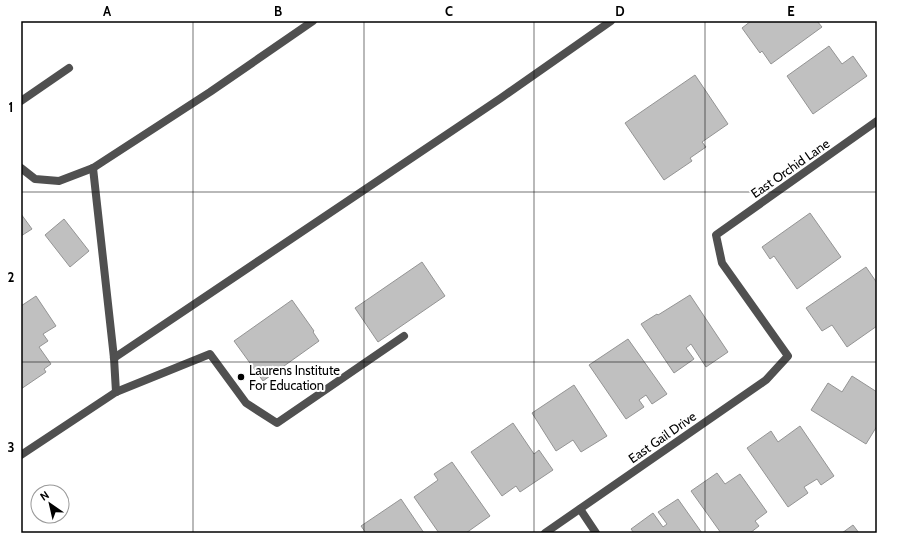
<svg xmlns="http://www.w3.org/2000/svg" width="898" height="554" font-family="Cabin,sans-serif">
<style>
.building{fill:#c0c0c0;stroke:#949494}
.lines{fill:none;stroke-linecap:round;stroke-linejoin:round}
.lane{stroke:#505050;stroke-width:8}
.street{stroke:#505050;stroke-width:8}
.grid{fill:none;stroke:#000;stroke-width:1;stroke-opacity:0.55}
.poi-dot{fill:#000;stroke:#fff;stroke-width:1.5}
.labels{text-anchor:middle;stroke-width:4;stroke-linejoin:round;paint-order:stroke}
.street-label{font-size:13px;fill:#000;stroke:#fff}
.poi-label{font-size:13px;fill:#000;stroke:#fff;text-anchor:start}
.neatline{fill:none;stroke:#000;stroke-width:1.5}
.grid-label{font-size:13px;text-anchor:middle;font-weight:bold;fill:#000}
</style>
<rect width="100%" height="100%" fill="#fff"/>
<!-- building -->
<g class="building">
<path d="M751,21h66l5,6 -51,37 -9,-13 -2,2 -18,-25z"/>
<path d="M829,46l13,18 11,-8 14,20 -54,38 -26,-38z"/>
<path d="M695,75l33,49 -26,18 4,5 -16,11 2,3 -28,19 -39,-57z"/>
<path d="M810,213l31,44 -44,32 -23,-33 -4,3 -8,-12z"/>
<path d="M21,214l11,15 -11,7z"/>
<path d="M64,219l25,32 -19,16 -25,-32z"/>
<path d="M422,262l23,34 -67,46 -23,-34z"/>
<path d="M866,267l11,16v43l-30,21 -15,-22 -10,6 -16,-23z"/>
<path d="M690,295l38,57 -22,15 -15,-23 -5,4 8,11 -20,14 -33,-49 16,-10 1,1z"/>
<path d="M36,296l20,30 -13,8 5,7 -9,6 12,17 -7,5 2,3 -25,17v-83z"/>
<path d="M292,300l22,31 -1,1 6,9 -56,40 -29,-40z"/>
<path d="M628,339l39,55 -15,10 -6,-9 -7,5 5,7 -18,12 -37,-54z"/>
<path d="M852,376l25,16v34l-11,18 -55,-34 17,-27 14,9z"/>
<path d="M574,385l33,51 -26,16 -8,-12 -17,11 -24,-38z"/>
<path d="M513,423l21,31 5,-4 14,20 -33,22 -4,-6 -14,10 -31,-44z"/>
<path d="M800,426l34,50 -13,9 -4,-6 -13,8 4,6 -20,14 -41,-59 24,-17 7,11z"/>
<path d="M452,462l38,54 -24,17h-27l-25,-36 24,-17 -4,-6z"/>
<path d="M717,473l8,11 15,-10 27,38 -12,9 4,5 -9,7h-10l-1,-1 -2,1h-16l-30,-42z"/>
<path d="M401,499l23,34h-58l-5,-7z"/>
<path d="M678,499l24,34h-68l-3,-4 22,-16 10,14 4,-3 -9,-12z"/>
<path d="M853,525l6,8h-17z"/>
</g>
<g class="lines">
<!-- lane -->
<g class="lane">
<path d="M21,101l48,-33"/>
<path d="M21,168l14,11 24,2 34,-13 117,-76 103,-71"/>
<path d="M93,168l21,190 2,34"/>
<path d="M114,358l387,-260 110,-77"/>
<path d="M21,455l95,-63 94,-38 36,49 31,20 127,-87"/>
</g>
<!-- street -->
<g class="street">
<path d="M580,509l16,24"/>
<path d="M545,533l221,-153 22,-24 -66,-93 -6,-28 161,-114"/>
</g>
</g>
<!-- grid -->
<path class="grid" d="M193,21v512M364,21v512M534,21v512M705,21v512M21,192h856M21,362h856"/>
<!-- markers -->
<circle class="poi-dot" cx="241" cy="377" r="4"/>
<g class="labels">
<!-- street labels -->
<g class="street-label">
<text transform="translate(790 168) rotate(-35)" y="5">East Orchid Lane</text>
<text transform="translate(662 437) rotate(-35)" y="5">East Gail Drive</text>
</g>
<!-- poi labels -->
<g class="poi-label">
<text x="249" y="375">Laurens Institute<tspan x="249" dy="15">For Education</tspan></text>
</g>
</g>
<!-- border -->
<rect width="898" height="554" fill="none" stroke="#ffffff" stroke-width="44"/>
<!-- north arrow -->
<g transform="translate(50 504) rotate(326)"><circle r="19" fill="#ffffff" stroke="#999999"/>
<path d="M0-3L7 15L0 10L-7 15Z" fill="#000000"/>
<text y="-6" font-size="11" font-weight="bold" text-anchor="middle" fill="#000000">N</text>
</g>
<rect x="22" y="22" width="854" height="510" class="neatline"/>
<g class="grid-label">
<text x="107" y="16">A</text>
<text x="278" y="16">B</text>
<text x="449" y="16">C</text>
<text x="620" y="16">D</text>
<text x="791" y="16">E</text>
<text x="11" y="112">1</text>
<text x="11" y="282">2</text>
<text x="11" y="452">3</text>
</g>
</svg>
